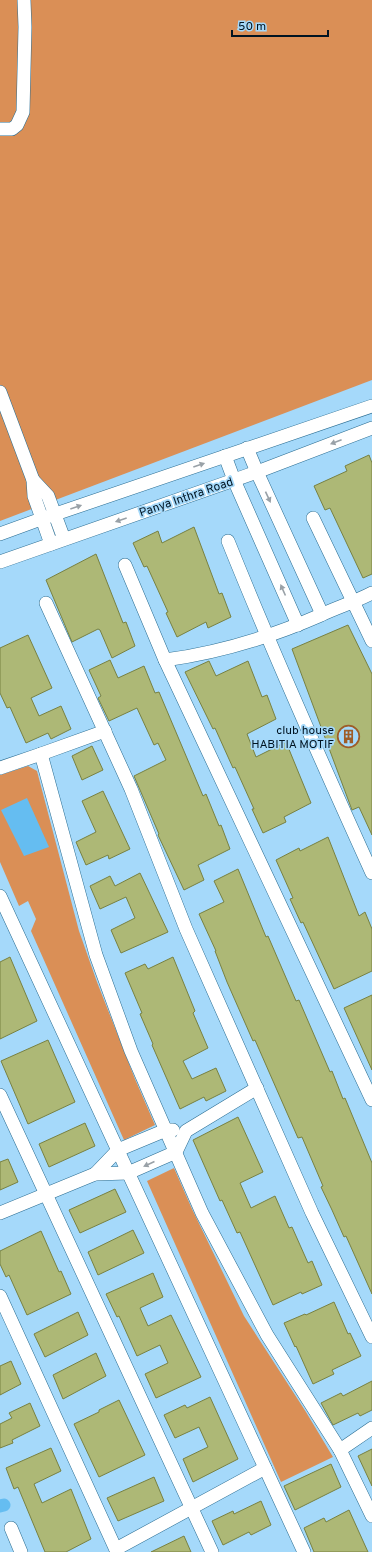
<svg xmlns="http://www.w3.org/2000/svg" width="372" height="1552" font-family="Overpass,sans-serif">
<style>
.green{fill:#da8f56}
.water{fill:#65bdf1}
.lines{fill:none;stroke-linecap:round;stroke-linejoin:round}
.canal{stroke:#65bdf1;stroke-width:13}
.building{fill:#adb876;stroke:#788141}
.minor-casing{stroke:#296c91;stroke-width:14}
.minor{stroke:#fff;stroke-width:13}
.oneway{fill:#99a1a7}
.labels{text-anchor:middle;stroke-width:3.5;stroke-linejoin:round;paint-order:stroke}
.street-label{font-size:12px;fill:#001422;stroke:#a5d9fa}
.poi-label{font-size:12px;fill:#001422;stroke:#a5d9fa;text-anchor:end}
</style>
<rect width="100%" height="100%" fill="#a5d9fa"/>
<!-- green -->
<g class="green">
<path d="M0,0h372v380l-372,141z"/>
<path d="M28,766l9,5 42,160 18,51 38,97 20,46 -31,15 -93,-209 5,-12 -8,-18 -9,5 -19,-44v-87z"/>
<path d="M174,1168l18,41 52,107 62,96 27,45 -52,25 -134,-301z"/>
</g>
<!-- water -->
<path class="water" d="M27,798l22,49 -25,9 -23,-46z"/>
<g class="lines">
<!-- canal -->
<path class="canal" d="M0,1506l4,-1"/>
</g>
<!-- building -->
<g class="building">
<path d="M369,455l3,8v111l-9,4 -33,-70 -5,2 -11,-24 33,-15 -2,-5z"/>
<path d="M194,527l25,67 3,-1 9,24 -23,11 -2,-6 -29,15 -11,-24 2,-1 -21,-46 -3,1 -11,-24 25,-12 4,12z"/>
<path d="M96,554l27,69 3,-1 9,24 -23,12 -12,-28 -2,-1 -26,13 -26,-62z"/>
<path d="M348,625l24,49v161l-13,-28 -7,3 -60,-161z"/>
<path d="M28,635l24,53 -21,10 8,18 22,-10 10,23 -20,10 -3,-6 -22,10 -16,-36 -3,1 -7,-15v-45z"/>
<path d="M110,660l8,18 26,-12 11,27 4,-1 44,104 3,-2 13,32 2,-1 9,24 -32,16 6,15 -20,10 -26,-55 1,-1 -25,-58 32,-16 -8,-17 -4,2 -17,-37 -28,13 -11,-23 3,-2 -12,-26z"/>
<path d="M209,661l7,15 32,-15 14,36 5,-2 9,24 -29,15 9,23 30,-15 25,61 -27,14 2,5 -23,11 -11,-24h2l-19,-42 -2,1 -18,-40 -2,1 -28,-57z"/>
<path d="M92,746l11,24 -21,10 -10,-24z"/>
<path d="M103,791l27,58 -21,10 -1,-4 -22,10 -10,-23 20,-10 -14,-31z"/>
<path d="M328,837l31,79 6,-4 7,17v42l-38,18 -31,-67 -2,1 -11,-24 3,-1 -17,-38 23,-12 1,3z"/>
<path d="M238,869l28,68 2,-1 28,65 3,-1 31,72 2,-1 11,28 2,-1 27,65v131l-26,-58 -2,1 -12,-27 -11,-23 2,-1 -21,-49 -4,1 -43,-98 -2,1 -26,-59 -12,-31h1l-17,-37 25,-12 -10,-21z"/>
<path d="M140,873l28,59 -47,21 -10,-23 24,-12 -9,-21 -26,12 -10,-23 20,-10 5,10z"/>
<path d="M10,957l27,64 -37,18v-77z"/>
<path d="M173,957l22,54 -2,2 15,35 -25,13 9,18 24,-11 10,23 -20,10 -2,-4 -24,12 -28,-64 1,-1 -13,-30 2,-1 -17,-40 20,-9 3,5z"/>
<path d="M372,995v75l-28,-62z"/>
<path d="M48,1040l27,62 -47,22 -27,-63z"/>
<path d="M238,1117l25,55 -23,11 11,25 24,-12 14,32 3,-1 16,36 4,-2 10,24 -20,9 -1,-2 -28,13 -33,-73 -3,1 -15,-33 -2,1 -27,-61z"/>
<path d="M85,1123l10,23 -46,21 -10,-23z"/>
<path d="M8,1159l10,23 -18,8v-28z"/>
<path d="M115,1189l11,23 -46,21 -11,-23z"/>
<path d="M133,1230l11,23 -46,22 -10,-23z"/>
<path d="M41,1231l18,41 2,-1 10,23 -44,21 -18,-40 -3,2 -6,-13v-13z"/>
<path d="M153,1273l10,24 -23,11 8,18 23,-11 30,62 -45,21 -11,-24 23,-11 -8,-18 -23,11 -18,-40 -2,1 -11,-23z"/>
<path d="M334,1302l14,32 2,-1 11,23 -29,14 2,4 -21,10 -17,-38 -1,1 -11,-24 21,-9 1,1z"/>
<path d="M78,1312l10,23 -43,22 -11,-23z"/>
<path d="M96,1353l10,23 -43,23 -10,-24z"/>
<path d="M11,1361l10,23 -21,11v-29z"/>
<path d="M372,1381v29l-12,6 -2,-3 -25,12 -12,-22 20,-10 2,3z"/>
<path d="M210,1397l28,62 -45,23 -10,-23 25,-12 -9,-20 -24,11 -11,-23 21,-10 2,3z"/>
<path d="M119,1400l26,55 -46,22 -25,-53 25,-12v-2z"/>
<path d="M30,1403l10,23 -28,14 1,3 -13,5v-24l12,-6 -3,-5z"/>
<path d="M51,1448l10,23 -27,13 8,19 29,-14 20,50 -25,13h-21l-27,-65 -4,2 -8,-21z"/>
<path d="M372,1449v37l-14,-30z"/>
<path d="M331,1464l10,23 -46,23 -11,-24z"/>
<path d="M154,1477l10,24 -46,20 -11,-23z"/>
<path d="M261,1501l10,24 -20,10 -2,-3 -26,13 -11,-24 21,-10 1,3z"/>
<path d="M349,1510l19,42h-54l-10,-24 20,-10 2,4z"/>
<path d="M184,1536l7,16h-40z"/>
</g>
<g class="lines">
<defs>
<g id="minor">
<path d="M0,129h12l5,-4 6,-13 2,-85 -1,-27"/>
<path d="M0,392l33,88 1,16 17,48"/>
<path d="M247,448l10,24 65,142"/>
<path d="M225,456l9,24 64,145"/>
<path d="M33,480l15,16 16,43"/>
<path d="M313,518l59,123"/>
<path d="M0,534l41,-15 331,-113"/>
<path d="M228,541c45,112 94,222 144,332"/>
<path d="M0,562l257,-90 115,-44"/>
<path d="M125,565l40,95 207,440"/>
<path d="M46,603l85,186 55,140 126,284 60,124"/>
<path d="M165,660c52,-7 108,-24 156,-45 17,-8 34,-13 51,-22"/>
<path d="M41,754l55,201 35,96 71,162 65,122 73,115 32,66"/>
<path d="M0,768l41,-14 64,-23"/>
<path d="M0,896l304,656"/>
<path d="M0,1095l212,457"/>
<path d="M95,1174l23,-24 48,-20h7"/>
<path d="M0,1213l95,-39 33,-1 48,-21 10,-21 71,-43"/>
<path d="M0,1296l117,256"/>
<path d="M340,1450l32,-22"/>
<path d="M11,1528l10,24"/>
<path d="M116,1549l149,-81"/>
</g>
</defs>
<!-- minor casing -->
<use href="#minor" class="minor-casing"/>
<!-- minor -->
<use href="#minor" class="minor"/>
</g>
<!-- one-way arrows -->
<defs><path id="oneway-solid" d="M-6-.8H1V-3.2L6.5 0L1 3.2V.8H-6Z"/></defs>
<g class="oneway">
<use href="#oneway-solid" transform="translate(336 442) rotate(159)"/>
<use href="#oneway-solid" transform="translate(199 465) rotate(-19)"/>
<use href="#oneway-solid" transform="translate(268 497) rotate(65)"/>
<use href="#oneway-solid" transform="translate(76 507) rotate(-19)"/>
<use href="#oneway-solid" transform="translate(121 520) rotate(161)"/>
<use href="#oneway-solid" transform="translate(283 590) rotate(-114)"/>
<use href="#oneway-solid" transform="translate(149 1164) rotate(156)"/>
</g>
<!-- icons -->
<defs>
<symbol id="building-ring" viewBox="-11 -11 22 22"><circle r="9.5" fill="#a5d9fa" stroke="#9e5d28" stroke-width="1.5"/><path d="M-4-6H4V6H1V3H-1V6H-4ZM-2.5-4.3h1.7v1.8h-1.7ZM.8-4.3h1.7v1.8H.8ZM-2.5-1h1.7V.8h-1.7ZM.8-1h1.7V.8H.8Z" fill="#9e5d28"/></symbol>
</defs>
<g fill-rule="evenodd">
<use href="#building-ring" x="336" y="724" width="25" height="25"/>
</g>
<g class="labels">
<!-- street labels -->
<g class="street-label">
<text transform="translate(186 497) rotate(-19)" y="4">Panya Inthra Road</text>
</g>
<!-- poi labels -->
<g class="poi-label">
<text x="334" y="734">club house<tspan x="334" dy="14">HABITIA MOTIF</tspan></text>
</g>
</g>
<!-- scale -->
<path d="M232 30v6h96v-6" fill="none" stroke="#001422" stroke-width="2"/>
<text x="238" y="30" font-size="12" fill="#001422" stroke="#a5d9fa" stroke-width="3" paint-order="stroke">50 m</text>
</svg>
